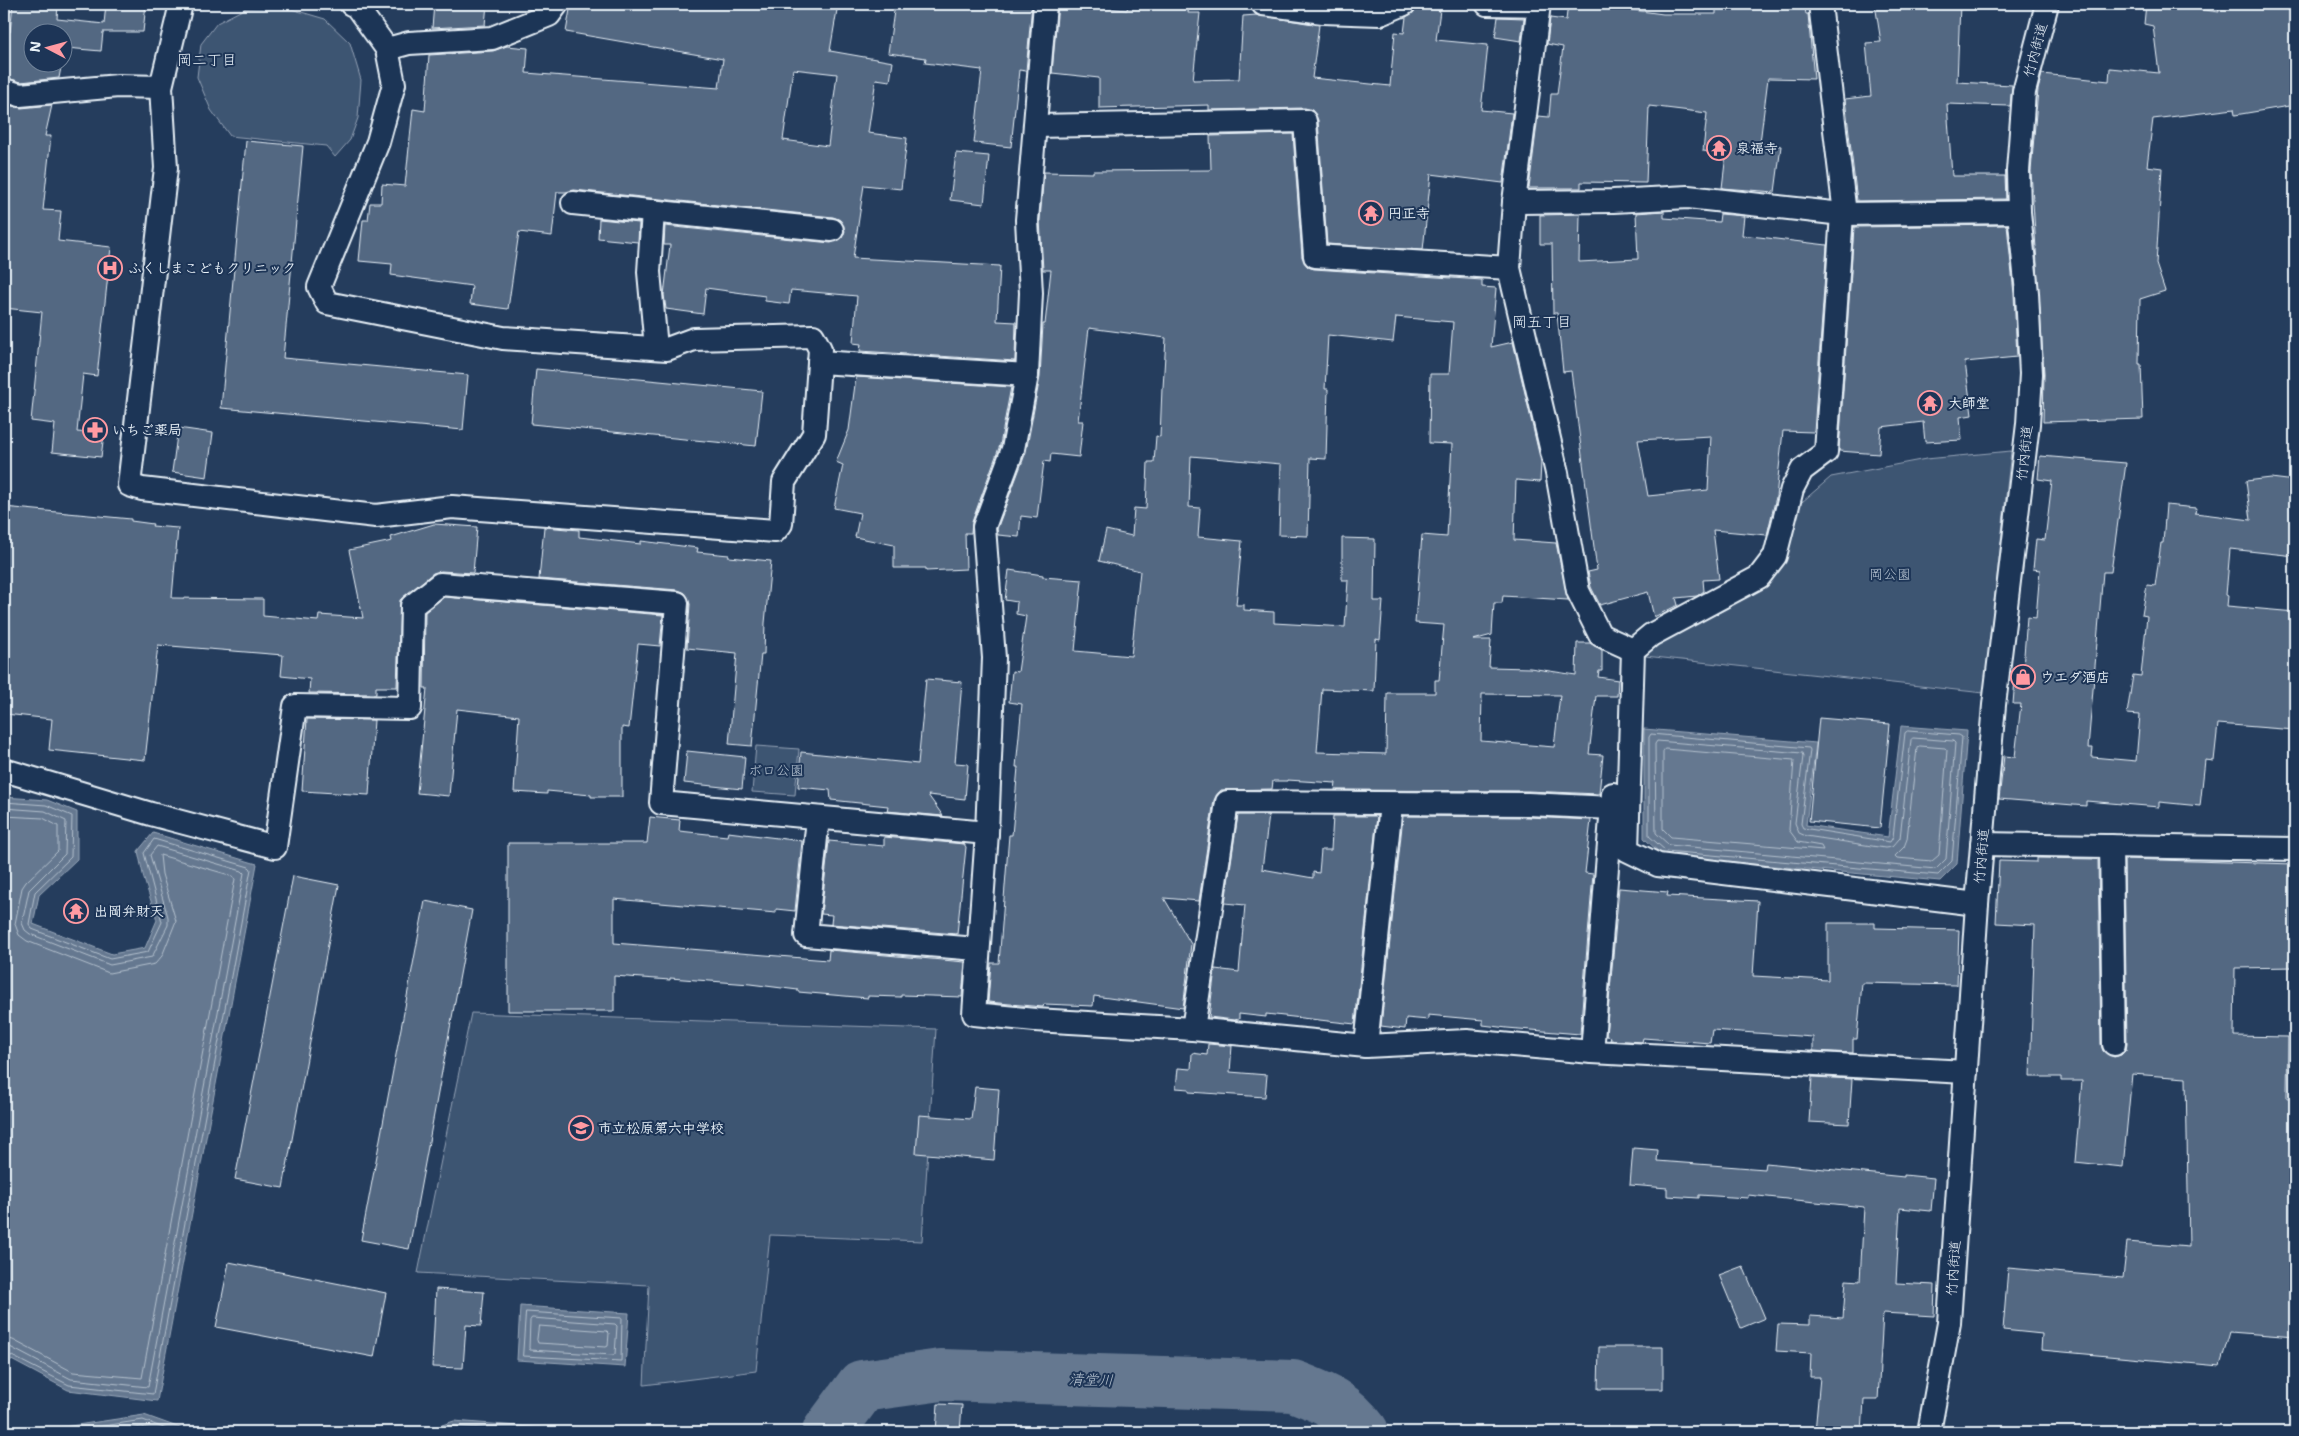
<svg xmlns="http://www.w3.org/2000/svg" width="2299" height="1436" font-family="'Shantell Sans','Klee One',sans-serif">
<style>
.green{fill:#3e5472;stroke:#93a2b5}
.water{fill:#657890;stroke:#99a8ba}
.lines{fill:none;stroke-linecap:round;stroke-linejoin:round}
.shore{stroke:#b4c1ce;stroke-width:1}
.river{stroke:#657890;stroke-width:52}
.building{fill:#536782;stroke:#e8f1f8;fill-rule:evenodd}
.minor-casing{stroke:#e8f1f8;stroke-width:26}
.minor{stroke:#1d3557;stroke-width:22}
.labels{text-anchor:middle;stroke-width:4;stroke-linejoin:round;paint-order:stroke}
.street-label{font-size:14px;fill:#e8f1f8;stroke:#1d3557}
.poi-label{font-size:14px;font-weight:bold;fill:#e8f1f8;stroke:#1d3557;text-anchor:start}
.park-label{font-size:14px;fill:#b5c2d0;stroke:#1d3557}
.neighbourhood-label{font-size:15px;fill:#e8f1f8;stroke:#1d3557}
.water-label{font-size:15px;font-style:italic;fill:#b4c1ce;stroke:#1d3557}
</style>
<rect width="100%" height="100%" fill="#253d5d"/>
<filter id="ink" filterUnits="userSpaceOnUse"><feTurbulence type="fractalNoise" baseFrequency=".02" numOctaves="2"/><feDisplacementMap in="SourceGraphic" scale="10" xChannelSelector="R" yChannelSelector="G"/><feConvolveMatrix kernelMatrix="1 2 1 2 8 2 1 2 1" color-interpolation-filters="sRGB"/></filter>
<g filter="url(#ink)">
<!-- green -->
<g class="green">
<path d="M281,6l44,13 25,24 11,37 -3,38 -8,22 -15,17 -9,-11 -96,-10 -19,-26 -14,-33 4,-33 16,-21 29,-15z"/>
<path d="M2011,451l-27,242 -339,-37v-6l83,-42 37,-26 30,-74 36,-31 95,-18z"/>
<path d="M756,746l43,3 -4,46 -43,-3z"/>
<path d="M471,1013l465,16 -14,212 -152,-6 -14,136 -112,14 5,-100 -231,-12z"/>
</g>
<!-- water -->
<g class="water">
<path d="M1901,726l66,5 -10,133 -17,17 -277,-25 -19,-18v-109l172,14 -10,82 82,12z"/>
<path d="M4,797l43,3 30,12v47l-38,36 -6,29 79,30 33,-6 12,-28 -13,-41 -6,-28 15,-18 104,31 -100,537 -89,-11 -64,-34z"/>
<path d="M520,1306l109,7 -4,54 -108,-7z"/>
<path d="M144,1415l47,17h-133l-1,-4z"/>
<path d="M454,1421l101,8 2,3h-136z"/>
</g>
<g class="lines">
<!-- shore -->
<g class="shore">
<path d="M1908,731l51,4 3,2 -10,124 -14,14 -272,-24 -17,-15v-99l2,-3 158,14 1,2 -9,74 2,4 87,14 3,-5 12,-104z"/>
<path d="M1913,738l40,3 2,2 -9,116 -10,10 -267,-24 -13,-12 -1,-89 2,-3 145,12 1,3 -8,67 4,10 7,3 79,12 7,-1 8,-9 11,-98z"/>
<path d="M1920,746l25,2 2,2 -8,105 -7,6 -35,-3 -2,-2 9,-9 3,-8 10,-91z"/>
<path d="M1665,749l129,11 -5,70 9,12 23,4 2,4 -152,-13 -8,-8v-77z"/>
<path d="M4,802l42,3 26,11 -1,41 -36,35 -6,32 3,5 78,30 38,-7 14,-30 -18,-69 10,-14 95,28 2,2 -98,525 -84,-9 -65,-33"/>
<path d="M4,808l41,3 21,10 -1,33 -36,36 -7,33 3,7 5,4 80,31 42,-8 16,-32v-8l-18,-62 7,-9 85,25 2,2 -96,514 -77,-8 -61,-32 -6,-1"/>
<path d="M4,816l39,2 15,8v25l-32,31 -4,6 -7,36 4,11 8,6 82,32 46,-9 7,-8 14,-35 -14,-47 -2,-19 73,21 2,3 -93,499 -69,-6 -60,-32 -9,-2"/>
<path d="M526,1312l96,6 -1,43 -98,-5z"/>
<path d="M532,1318l83,6 2,2 -2,28 -2,1 -83,-5 -1,-2 1,-27z"/>
<path d="M539,1326l68,5 2,2 -1,13 -2,1 -68,-4 -1,-3z"/>
<path d="M64,1432l79,-12 31,12"/>
<path d="M106,1432l36,-5 15,5"/>
<path d="M436,1432l19,-6 81,6"/>
</g>
<!-- river -->
<path class="river" d="M828,1432l34,-46 79,-11 352,11c31,12 49,18 70,46"/>
</g>
<!-- building -->
<g class="building">
<path d="M13,4h45l-1,15 47,5 2,-20h40l-3,28h-40l-2,19 -35,-3 -4,14v-30h-30v30h30l-3,16 -38,4 -17,-5v-46l6,1z"/>
<path d="M434,4h53l-2,21 -53,3z"/>
<path d="M571,4h267l-8,47 63,11 -3,19 -14,-2 -8,54 39,5 -6,51 -37,-4 -11,73 147,8 -3,55 19,1 -1,39 -155,-10 1,-7 -8,-1 4,-47 -66,-6 -2,14 -24,-3v-5l-59,-8 -3,26 -37,-5 -2,-14 6,-50h-6l1,-19 166,17 11,-5 3,-7 -5,-11 -7,-3 -259,-27 -8,2h-9l-5,44 -33,-4 -11,77 -38,-5 2,-18 -81,-11 1,-11 -33,-3 4,-41h5l2,-17h11l1,-19 23,2 8,-77 12,2 4,-56 64,-4 14,-5 21,2 -2,25 193,15 4,-29 -157,-27zM793,69l44,5 -9,72 -45,-6z"/>
<path d="M895,4h137l-6,67 -7,-1 -8,77 -37,-4 8,-73 -57,-7 1,-5 -38,-5z"/>
<path d="M1058,4l69,6 1,-6h61l-1,9h12l-7,67 46,-1 4,-63 14,-1 62,10 -7,53 78,8 5,-54 9,1 2,-16 8,-5 2,-4 24,2 -4,30 52,5 -7,65 31,3 -9,70 -72,-9 -8,76 -96,-6 -9,-124 -6,-10 -7,-2 -96,2v-5l-110,3v-30l-47,-5z"/>
<path d="M1568,4h21l74,10h53v-8l88,-2 2,10h2l6,65 -46,-1 -8,65 21,3 -6,46 -53,-4 4,-34 -23,-3 4,-38 -58,-7 -3,77 -65,-1v6h-52l9,-72 11,1 2,-23h6l6,-47 -16,-3 3,-26 16,2z"/>
<path d="M1875,4h85l-3,78 55,3 -2,21 -63,-2 5,72h53l1,23 -149,2 -12,-102 26,-3 -5,-53 15,-1z"/>
<path d="M2146,4h17l56,8 -1,-8h77v101l-60,10 -1,-6 -81,10 -6,47 15,2 -6,96 9,27 -25,8 -1,65h2l2,55 -100,3 1,-49 -13,-202 7,-81 4,-16 67,7 1,-13 49,5 -6,-47 -9,-2z"/>
<path d="M1498,17l26,1 -3,23 -26,-4z"/>
<path d="M4,104l17,4 31,-3 -7,31h6l-8,74 18,1 -3,30 53,6 -14,129 -14,-2 -6,58 27,2 -3,23 -49,-5 3,-28 -24,-3 11,-109 -38,-4z"/>
<path d="M1293,134l9,123 6,10 6,2 168,11v7l14,1 -5,59 22,-5 28,120 -1,20 -24,-2 -2,60 42,3 12,57 -65,-4 -1,7h-8l-2,32 -19,5h18l-2,27 41,1 46,7 1,-32h13l12,7v21h-3l-1,6 20,3 -1,16h-21l-7,58 14,1 -4,39 -71,-3 -193,-1 1,-7 -49,-3v1h-14l-1,8 -51,1 -7,10 -15,101 -35,-3 27,46 -8,64 -89,-12 -1,10 -49,-2 -1,3 -55,-5 3,-39h8l10,-128h3l6,-68h-2l6,-63 -13,-2 3,-31 6,1 8,-56 -10,-2 1,-12 -12,-2 4,-30 34,5v2l39,3 -7,71 56,5 9,-85 -41,-10 7,-31 26,6 2,-28 12,1 2,-47h6l2,-26 4,1 2,-49h1l3,-50 -77,-10 -11,93h5l-4,36 -28,-3 -1,8 -6,-1 -7,57 -16,-2 -2,21 -21,-2 -1,-6 29,-77 14,-75 3,-53h2l6,-54h-8l-3,-50 4,-48 49,1v-2l116,-1 2,-1 -1,-33zM1396,317l57,5 -4,52h-19l-1,69 23,1 -5,93 -25,-2 -7,88 29,2 -5,55h-4v13h-48l-1,61 -69,-2 5,-63 52,2 2,-52 4,1 3,-39h-9l1,-62 -33,-1v42h6l-3,47 -71,-4v-11l-30,-2v-5h-8l6,-64 -44,-4 2,-29 -11,-1 2,-51 90,8 -2,71 29,1 2,-78 16,1 2,-70h-3l3,-54 65,7zM1482,694l78,1 -6,52 -73,-6z"/>
<path d="M246,141l57,5 -20,212 185,17 -5,55 -242,-22z"/>
<path d="M956,153l33,3 -5,48 -34,-4z"/>
<path d="M1664,211v7l55,4 1,-8 24,2 -2,19 85,10 -13,187 -31,-1 -7,66 -9,38 -54,-5 6,49 -16,1 1,11 -7,5 -21,2 2,7 -24,12 -6,-25 -48,13 -9,-18 -3,-15 9,-2 -26,-199 -8,1 -6,-59h-4l-1,-69h-12v-29l40,-1 -1,48 59,-3 -2,-46zM1711,436l-3,54 -60,6 -10,-56z"/>
<path d="M599,219l40,4 -1,19 -40,-4z"/>
<path d="M2007,225l7,69 3,63 -52,5 7,53 -12,2 2,23 -37,2 -2,-20 -42,5 -2,27 -40,-3 15,-224z"/>
<path d="M536,369l226,22 -6,55 -225,-22z"/>
<path d="M856,377l155,10 -11,58 -28,77 -1,11h-6l1,36 -40,2v-3h-32v-23l-39,-8 5,-24 -26,-5 9,-43 -7,-3 13,-32z"/>
<path d="M178,428l35,5 -6,44 -35,-5z"/>
<path d="M2040,456l86,7 -15,109h-8l-15,176h5l-1,9 44,4 4,-46 -13,-1 6,-39 8,1 6,-60 -5,-1 5,-30 8,1 6,-43h2l3,-38 30,3 -1,5 56,7 -5,-39 25,-3 24,3v75l-65,-7 -4,46 2,1 -1,10 68,6v118l-77,-6 -4,37 -9,-1 -5,46 -41,-4v5l-73,-6v5l-87,-7 5,-43 11,1 6,-53h-8l3,-37 7,1 4,-51 9,1 4,-48 -7,-1 3,-30 9,1 7,-59 -14,-2z"/>
<path d="M4,507l127,12v2l22,3 -1,2 26,2 -6,70 91,1v17l55,5 1,-6 44,3 -14,-68 43,-9 -1,-4 43,-13 43,3 -4,46 -32,-2 -8,2 -33,27 -3,87h-21v7l-67,-1 1,-14 -29,-3 2,-21 -125,-10 -13,115 -96,-10 3,-31 -47,-5 4,-46h-5z"/>
<path d="M544,527l35,3v7l62,7v-3l57,7 -1,4 32,3v2l42,4 -6,62 -1,31h-3l-9,92 -23,-2 8,-91 -50,-5 3,-44 -5,-11 -7,-3 -139,-11z"/>
<path d="M444,597l219,18 -3,31 -22,-2 -9,84 -7,-1v70h-31v-2l-44,-4v3l-33,-2 5,-76 -62,-7 -8,87 -32,-3 10,-105h-3l1,-76z"/>
<path d="M926,679l36,3 -7,81 13,1 -3,35 -37,-4 15,21 -56,-5 1,-5 -57,-6 -1,-10 -32,-3 3,-35 117,12z"/>
<path d="M1819,718l71,6 -10,104 -71,-7z"/>
<path d="M307,719l67,1 -5,75 -67,-4z"/>
<path d="M687,751l58,6 -3,32 -58,-6z"/>
<path d="M1238,815h31l-7,54 51,9v-6l6,1 2,-23h10l2,-34h44l-22,208 -89,-10v3l-27,-3v5l-5,1 -25,-3 6,-48 24,3 6,-67 -20,-2z"/>
<path d="M1403,816l125,1 63,3 -6,53 8,1 -13,160 -73,-6 -24,-3v-5l-55,-5v5l-22,-2 -1,11 -24,-3z"/>
<path d="M650,817l30,3 -1,11 48,5 1,-4 74,9 -7,70 -19,-2v4l-162,-14v44l214,17 1,-10 136,12 -3,35 -61,-2v2l-33,-1v2l-70,-6v-2l-48,-6 -80,-6v2l-56,-4v35h-106v-168h139z"/>
<path d="M884,837l80,7 2,3 -9,87 -126,-10 1,-9 -11,-1 8,-73 55,5z"/>
<path d="M2037,858l61,1 3,185 2,7 11,6 7,-2 5,-5 1,-6 -3,-185 171,5v103l-60,1 -1,68 54,1 -1,61h8v239l-65,-5 -10,34 -179,-16 1,-16 -39,-4 5,-62 115,10 4,-36 62,5 -3,-169 -54,-4 -9,93 -48,-5 7,-81h-21v-4h-31l5,-152 -39,-2 3,-62 38,1z"/>
<path d="M293,876l46,9 -56,303 -48,-9z"/>
<path d="M1619,888l49,4 -1,4 91,5 -5,75 75,4v-57h47v5l84,2 -2,55 -95,-2 -5,56h-4v14l-40,-2v-14l-101,-7 -2,13 -67,-5 -1,4 -32,-2 1,-3 -5,-1z"/>
<path d="M425,901l47,9 -63,339 -48,-9z"/>
<path d="M1208,1044l24,2 -2,26 37,3 -2,22 -76,-5v-3l-13,-1 2,-20 13,1 1,-16 15,2z"/>
<path d="M1812,1077l40,2 -3,45 -40,-2z"/>
<path d="M975,1087l24,2 -5,71 -78,-7 3,-38 52,4z"/>
<path d="M1633,1148l25,2 -1,11 108,8 1,-6 138,14v-2l30,3 -3,33 -31,-3 -4,75 39,2 -1,31 -51,-3 -5,87h-14l-2,32h-47l5,-55h-10l1,-24 -35,-2 2,-27 32,1v-9l33,2 3,-38 14,1 4,-74 -116,-12v3l-49,-3v3l-32,-2v-8l-37,-3z"/>
<path d="M229,1262l157,31 -12,64 -158,-30z"/>
<path d="M1743,1266l22,52 -24,10 -22,-53z"/>
<path d="M436,1289l48,3 -3,34 -15,-1 -3,43 -31,-1z"/>
<path d="M1599,1347h64v42h-65z"/>
<path d="M938,1404l24,1 -2,27h-24z"/>
</g>
<g class="lines">
<defs>
<g id="minor">
<path d="M181,4l-20,83 5,81 -37,317 13,4 234,27 76,-9 323,24 6,-7 3,-42 30,-48 6,-85 -7,-13 -119,3 -27,10 -164,-11 -176,-35 -8,-16 59,-145 16,-58 -7,-35 -31,-43 -5,-2"/>
<path d="M1045,4l-18,216 4,73 -4,82 -14,74 -29,78 10,131 -7,175 -13,181 61,6 158,9 173,17 101,-5 125,11 374,20"/>
<path d="M1263,4l60,8 57,2 24,-10"/>
<path d="M1487,4l52,1"/>
<path d="M1539,4l-25,198 -5,66 48,205 21,118 22,44 33,15"/>
<path d="M1820,4l25,210"/>
<path d="M387,49l22,-6 83,-5 57,-23 8,-11"/>
<path d="M4,90l16,5 98,-9 43,1"/>
<path d="M1035,126l270,-5 10,135 194,12"/>
<path d="M1514,202l99,-1 75,-4 154,17 177,-2"/>
<path d="M573,203l259,27"/>
<path d="M653,211l-4,61 7,76"/>
<path d="M1842,214l-16,238 -24,18 -10,19 -17,67 -16,21 -108,58 -18,15 -6,200 31,15 319,39"/>
<path d="M819,362l208,13"/>
<path d="M4,770l147,44 124,33 20,-141 115,2 2,-102 28,-22 237,19 -16,200 326,30"/>
<path d="M818,818l-12,117 171,14"/>
<path d="M1982,844l313,5"/>
<path d="M2111,846l3,198"/>
<path d="M1193,1029l34,-227 301,2 84,4"/>
<path d="M1366,1046l25,-242"/>
<path d="M1592,1052l21,-258"/>
<path d="M1929,1432l20,-109 28,-419 17,-199 34,-281 3,-50 -4,-81 -8,-81 -1,-41 6,-79 23,-88"/>
</g>
</defs>
<!-- minor casing -->
<use href="#minor" class="minor-casing"/>
<!-- minor -->
<use href="#minor" class="minor"/>
</g>
</g>
<!-- icons -->
<defs>
<symbol id="temple-ring" viewBox="-11 -11 22 22"><circle r="9.5" fill="#1d3557" stroke="#ff9aa2" stroke-width="1.5"/><path d="M0-6L5-2H3V0L6.5 2.5H4V6H1.5V3h-3V6H-4V2.5H-6.5L-3 0V-2H-5Z" fill="#ff9aa2"/></symbol>
<symbol id="hospital-ring" viewBox="-11 -11 22 22"><circle r="9.5" fill="#1d3557" stroke="#ff9aa2" stroke-width="1.5"/><path d="M-5-5h3v3.5h4V-5h3V5h-3V1.5h-4V5h-3Z" fill="#ff9aa2"/></symbol>
<symbol id="pharmacy-ring" viewBox="-11 -11 22 22"><circle r="9.5" fill="#1d3557" stroke="#ff9aa2" stroke-width="1.5"/><path d="M-2-6h4v4h4v4h-4v4h-4v-4h-4v-4h4Z" fill="#ff9aa2"/></symbol>
<symbol id="shop-ring" viewBox="-11 -11 22 22"><circle r="9.5" fill="#1d3557" stroke="#ff9aa2" stroke-width="1.5"/><path d="M-5-2.5h2.3a2.7 3.5 0 0 1 5.4 0H5L5.5 6h-11ZM-1.5-2.5h3a1.5 2.3 0 0 0-3 0Z" fill="#ff9aa2"/></symbol>
<symbol id="school-ring" viewBox="-11 -11 22 22"><circle r="9.5" fill="#1d3557" stroke="#ff9aa2" stroke-width="1.5"/><path d="M0-5L7-2L0 1L-7-2ZM-4 1L0 2.5L4 1V4Q0 6-4 4Z" fill="#ff9aa2"/></symbol>
</defs>
<g fill-rule="evenodd">
<use href="#temple-ring" x="1705" y="134" width="28" height="28"/>
<use href="#temple-ring" x="1357" y="199" width="28" height="28"/>
<use href="#hospital-ring" x="96" y="254" width="28" height="28"/>
<use href="#temple-ring" x="1916" y="389" width="28" height="28"/>
<use href="#pharmacy-ring" x="81" y="416" width="28" height="28"/>
<use href="#shop-ring" x="2009" y="663" width="28" height="28"/>
<use href="#temple-ring" x="62" y="897" width="28" height="28"/>
<use href="#school-ring" x="567" y="1114" width="28" height="28"/>
</g>
<g class="labels">
<!-- street labels -->
<g class="street-label">
<text transform="translate(2035 50) rotate(-75)" y="5">竹内街道</text>
<text transform="translate(2024 453) rotate(-84)" y="5">竹内街道</text>
<text transform="translate(1981 856) rotate(-85)" y="5">竹内街道</text>
<text transform="translate(1953 1268) rotate(-86)" y="5">竹内街道</text>
</g>
<!-- poi labels -->
<g class="poi-label">
<text x="1736" y="153">泉福寺</text>
<text x="1388" y="218">円正寺</text>
<text x="128" y="273">ふくしまこどもクリニック</text>
<text x="1948" y="408">大師堂</text>
<text x="112" y="435">いちご薬局</text>
<text x="2040" y="682">ウエダ酒店</text>
<text x="94" y="916">出岡弁財天</text>
<text x="598" y="1133">市立松原第六中学校</text>
</g>
<!-- park labels -->
<g class="park-label">
<text x="1890" y="579">岡公園</text>
<text x="776" y="775">ボロ公園</text>
</g>
<!-- neighbourhood labels -->
<g class="neighbourhood-label">
<text x="207" y="65">岡二丁目</text>
<text x="1542" y="327">岡五丁目</text>
</g>
<!-- water labels -->
<g class="water-label">
<text transform="translate(1091 1380) rotate(2)" y="5">清堂川</text>
</g>
</g>
<!-- margin -->
<rect width="2299" height="1436" fill="none" stroke="#1d3557" stroke-width="20"/>
<rect x="10" y="10" width="2279" height="1416" fill="none" stroke="#e8f1f8" stroke-width="2" filter="url(#ink)"/>
<!-- north arrow -->
<g transform="translate(48 48) rotate(276)"><circle r="24" fill="#1d3557" stroke="#6e8097"/>
<path d="M0-4L9 19L0 12L-9 19Z" fill="#ff9aa2"/>
<text y="-8" font-size="14" font-weight="bold" text-anchor="middle" fill="#e8f1f8">N</text>
</g>
</svg>
